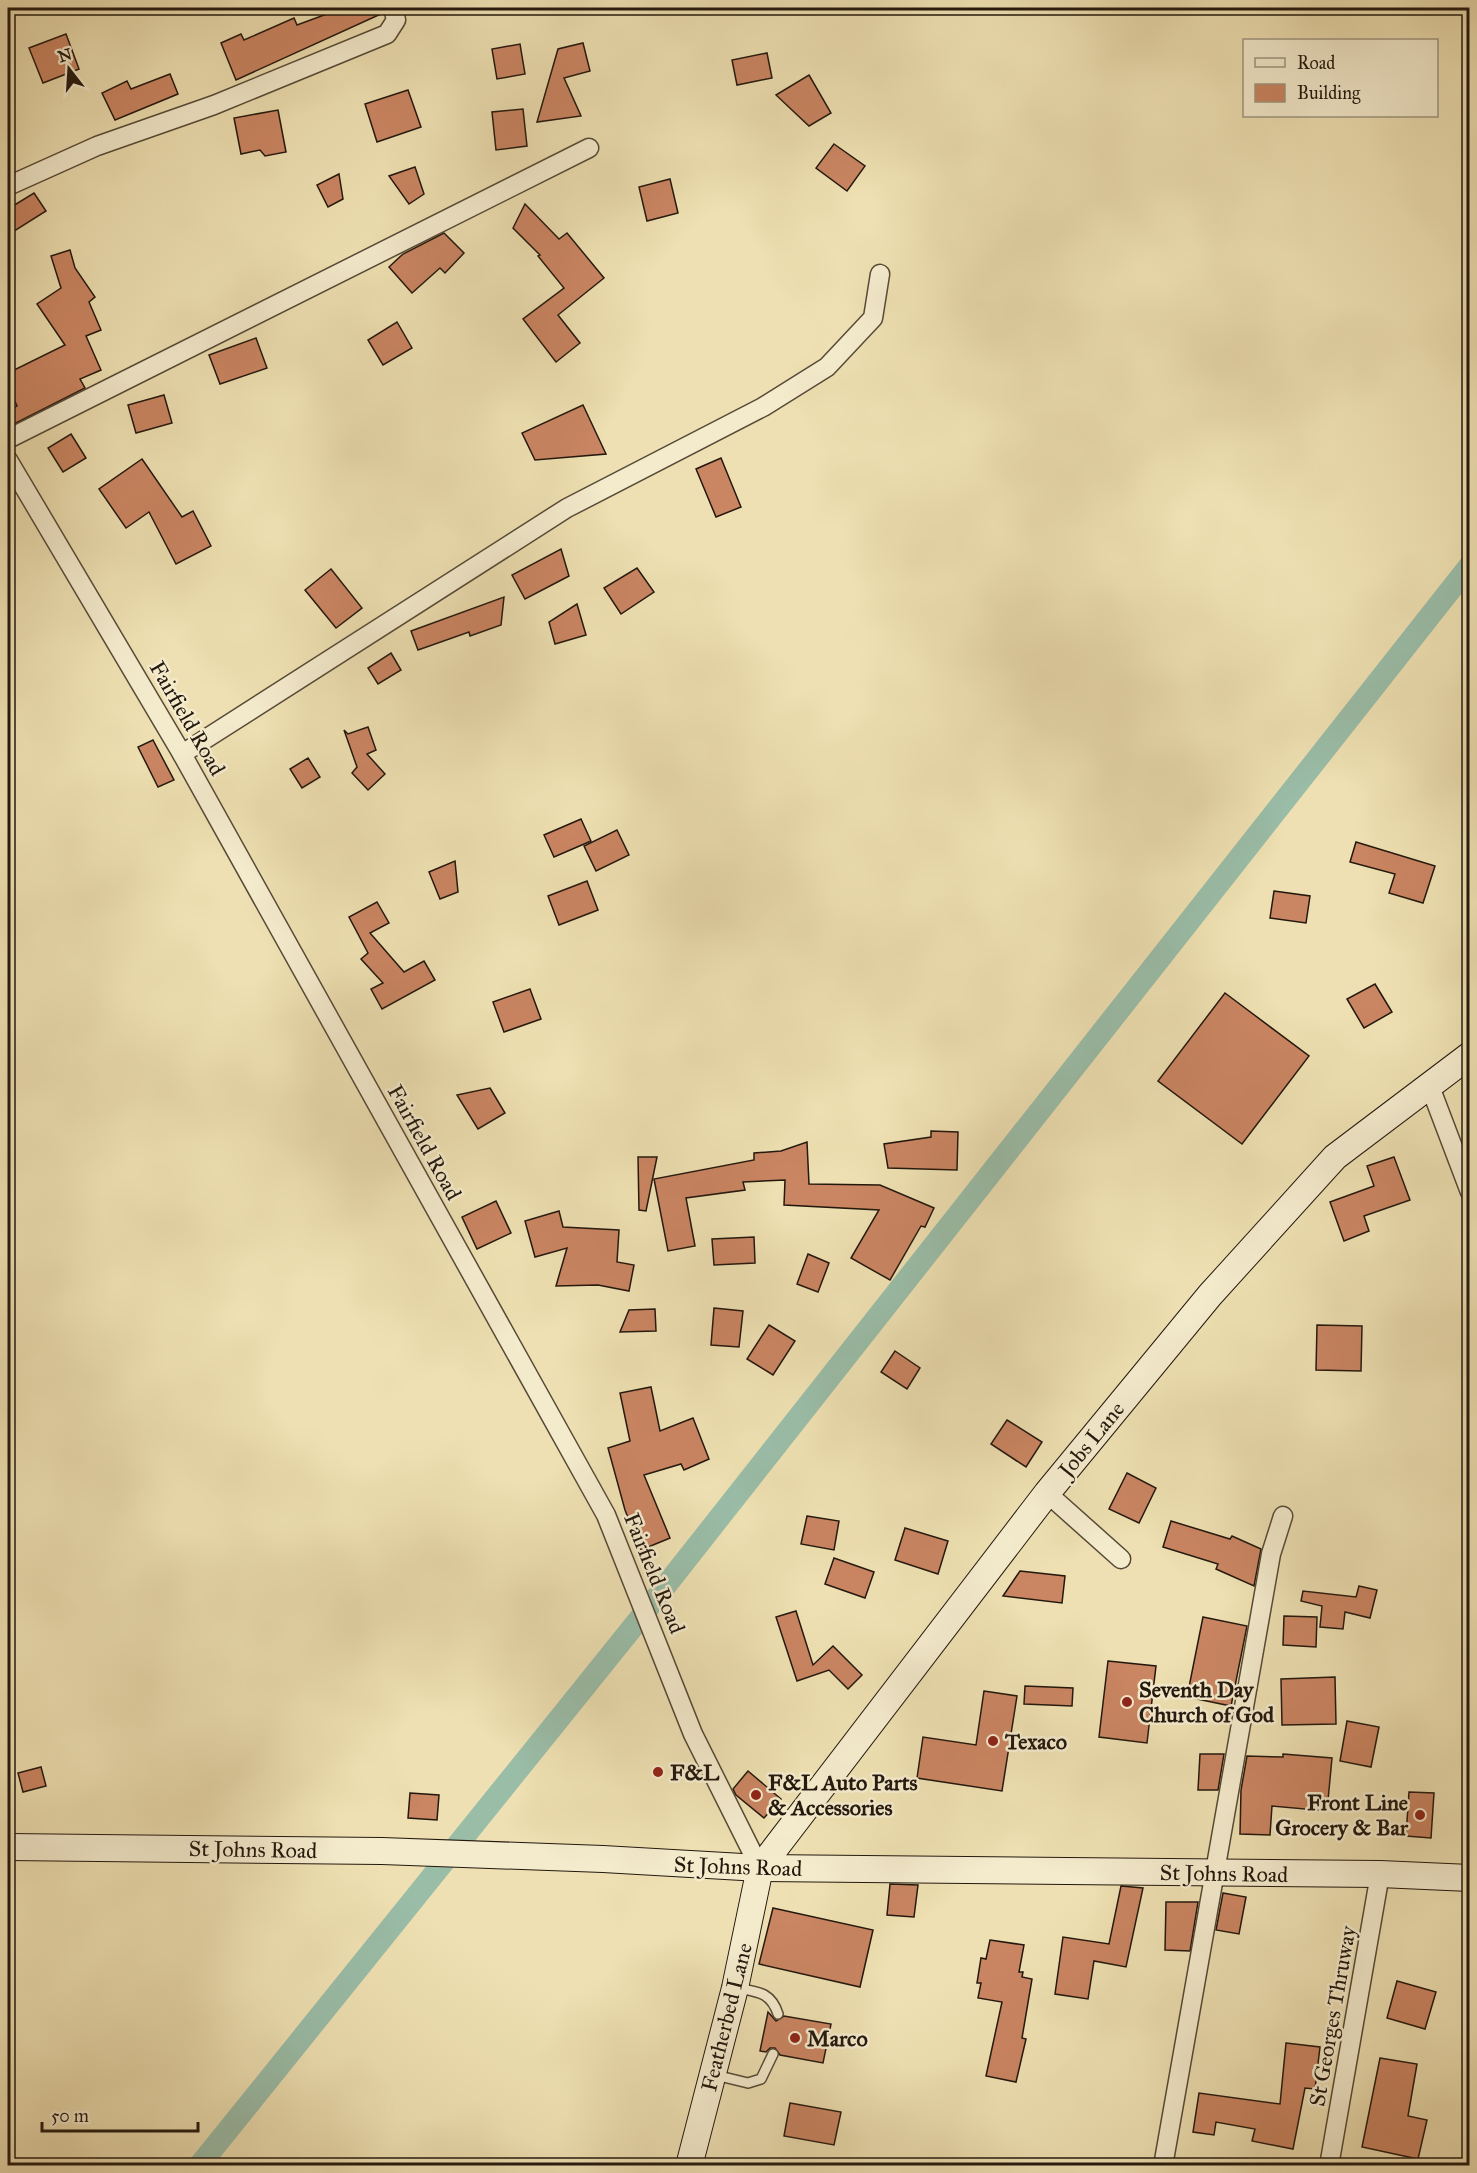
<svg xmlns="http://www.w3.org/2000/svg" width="1477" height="2173" font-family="'IM FELL Great Primer',serif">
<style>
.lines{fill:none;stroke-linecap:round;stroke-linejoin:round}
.canal{stroke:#9abda8;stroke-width:22}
.building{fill:#ca8562;stroke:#23180e;stroke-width:1.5}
.lane-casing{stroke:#564a37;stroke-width:12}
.street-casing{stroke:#564a37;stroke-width:21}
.secondary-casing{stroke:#23180e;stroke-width:28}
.lane{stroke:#f4ebcd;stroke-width:9}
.street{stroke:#f4ebcd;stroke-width:18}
.secondary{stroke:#f4ebcd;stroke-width:26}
.poi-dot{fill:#8f2418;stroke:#f4ebcd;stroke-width:2}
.labels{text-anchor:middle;stroke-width:5;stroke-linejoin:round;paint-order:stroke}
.street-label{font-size:22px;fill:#23180e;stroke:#f4ebcd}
.poi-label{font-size:22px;font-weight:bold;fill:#23180e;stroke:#f4ebcd;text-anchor:start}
</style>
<rect width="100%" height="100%" fill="#eee0b2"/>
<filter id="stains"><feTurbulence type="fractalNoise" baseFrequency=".00333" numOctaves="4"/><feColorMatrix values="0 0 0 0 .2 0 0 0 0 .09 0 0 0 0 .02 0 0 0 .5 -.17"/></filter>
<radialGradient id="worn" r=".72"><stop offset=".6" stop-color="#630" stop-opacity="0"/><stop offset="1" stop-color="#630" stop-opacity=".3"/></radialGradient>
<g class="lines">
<!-- canal -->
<path class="canal" d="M199,2166l446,-554 825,-1047"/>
</g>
<!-- building -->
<g class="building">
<path d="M343,8h39l1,5 -147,67 -15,-37 20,-9 3,6 50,-22 3,7z"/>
<path d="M66,34l13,35 -36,14 -14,-35z"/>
<path d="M583,43l7,28 -26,7 17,38 -44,6 21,-73z"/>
<path d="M520,44l5,30 -28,5 -5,-30z"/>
<path d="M767,53l5,25 -35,7 -5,-25z"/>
<path d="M170,74l8,20 -63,26 -13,-27 25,-12 4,8z"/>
<path d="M809,75l22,38 -22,13 -33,-31z"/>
<path d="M408,90l13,37 -44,15 -12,-38z"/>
<path d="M523,109l4,37 -31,4 -4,-38z"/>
<path d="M278,110l8,42 -21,4 -5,-6 -19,4 -7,-36z"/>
<path d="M834,144l31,22 -18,25 -31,-23z"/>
<path d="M415,167l9,27 -15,10 -20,-28z"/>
<path d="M339,174l4,25 -15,8 -11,-22z"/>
<path d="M670,179l8,34 -31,8 -8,-34z"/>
<path d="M34,193l12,18 -38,24v-26z"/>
<path d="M525,204l34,35 8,-6 37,45 -46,37 22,28 -24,19 -33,-43 41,-31 -26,-32 2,-1 -27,-27z"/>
<path d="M444,233l20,20 -19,20 -5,-5 -28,25 -23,-26 14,-13z"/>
<path d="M70,250l5,18 20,29 -6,5 12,28 -15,6 15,34 -21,9 5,9 -77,39v-16l9,-5 -9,-20v-13l57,-28 -28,-41 24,-16 -10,-32z"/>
<path d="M397,322l15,26 -29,17 -15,-25z"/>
<path d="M256,338l11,30 -47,16 -11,-29z"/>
<path d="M164,395l8,28 -36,10 -8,-28z"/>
<path d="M583,405l23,49 -71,6 -13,-27z"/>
<path d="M71,434l15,24 -23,14 -15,-24z"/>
<path d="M721,458l20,49 -25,10 -20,-48z"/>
<path d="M142,459l40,58 11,-6 18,35 -35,18 -27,-52 -23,16 -27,-39z"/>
<path d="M561,549l8,27 -44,23 -13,-24z"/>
<path d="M637,568l17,24 -33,22 -17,-26z"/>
<path d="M331,569l31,39 -26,20 -31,-38z"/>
<path d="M504,597l-3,28 -31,11 -1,-4 -51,18 -7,-19z"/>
<path d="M577,604l9,31 -31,9 -6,-22z"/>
<path d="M391,653l10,17 -23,14 -10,-16z"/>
<path d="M368,727l8,23 -9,4 18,20 -17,16 -16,-17 5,-6 -13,-37 4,4z"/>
<path d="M153,740l21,40 -16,7 -20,-40z"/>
<path d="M308,758l12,19 -18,11 -12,-19z"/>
<path d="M581,819l10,22 -37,16 -10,-22z"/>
<path d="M617,830l12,25 -33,16 -12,-25z"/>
<path d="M1356,842l79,24 -12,37 -34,-10 6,-19 -45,-12z"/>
<path d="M455,861l3,31 -18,7 -11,-27z"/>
<path d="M587,881l11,29 -39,15 -11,-29z"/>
<path d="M1274,891l36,5 -4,27 -36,-5z"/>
<path d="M377,902l12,21 -19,10 34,39 20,-11 11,19 -53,29 -11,-20 12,-6 -22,-24 7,-6 -19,-36z"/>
<path d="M1375,984l17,28 -28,16 -17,-29z"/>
<path d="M530,989l11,30 -37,13 -11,-30z"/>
<path d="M1225,993l84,63 -67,88 -84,-63z"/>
<path d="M490,1088l15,25 -27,16 -21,-34z"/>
<path d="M931,1131l27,1 -1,38 -69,-2 -4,-24 47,-7z"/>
<path d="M807,1142l2,42 71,1 54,23 -9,19 -4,-1 -31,54 -39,-22 28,-48 -95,-5 1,-25 -42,2 2,8 -59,8 9,48 -27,5 -14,-72 100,-19v-7l27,-2z"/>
<path d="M638,1157h19l-11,54 -7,-1z"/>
<path d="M1394,1157l16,43 -46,16 5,15 -25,10 -14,-39 44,-16 -7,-20z"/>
<path d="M496,1201l15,32 -34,16 -15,-32z"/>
<path d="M559,1211l4,16 56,3 -2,32 17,3 -5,26 -31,-6 -42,1 11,-38 -32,9 -10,-36z"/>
<path d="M754,1237l1,26 -41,2 -2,-26z"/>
<path d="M808,1254l21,9 -11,29 -21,-8z"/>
<path d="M714,1308l29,3 -4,36 -28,-2z"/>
<path d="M655,1309l1,22 -36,1 9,-22z"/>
<path d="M769,1325l26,16 -22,34 -26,-16z"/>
<path d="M1317,1325l45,1 -1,45 -45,-1z"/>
<path d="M895,1351l25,17 -13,21 -26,-17z"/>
<path d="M651,1387l9,44 33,-13 16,41 -25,11 -3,-6 -37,11 26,63 -29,12 -16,-40 -17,-62 22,-7 -10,-48z"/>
<path d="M1007,1420l35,22 -16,25 -35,-23z"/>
<path d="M1127,1473l29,15 -17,35 -30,-14z"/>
<path d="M807,1516l32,5 -5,29 -33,-6z"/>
<path d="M1171,1521l59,18 2,-3 29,13 -7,37 -38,-17 2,-5 -55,-17z"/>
<path d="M905,1528l43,13 -10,33 -43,-14z"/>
<path d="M834,1558l40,14 -9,26 -40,-14z"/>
<path d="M1020,1571l45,5 -3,27 -59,-7z"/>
<path d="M1359,1586l18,4 -7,28 -25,-6 -2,17 -23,-2 2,-21 -21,-5 2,-10 53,6z"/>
<path d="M796,1611l17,54 20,-19 29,29 -14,14 -19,-19 -32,11 -21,-64z"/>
<path d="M1284,1616l33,1 -1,30 -33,-2z"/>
<path d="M1203,1617l44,9 -16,80 -44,-9z"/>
<path d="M1108,1661l48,5 -9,77 -48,-6z"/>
<path d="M1335,1677l1,47 -54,1 -1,-46z"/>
<path d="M1025,1686l48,2 -1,18 -48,-2z"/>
<path d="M984,1691l33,5 -15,95 -85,-13 6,-41 53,8z"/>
<path d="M1347,1721l32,6 -8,40 -31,-6z"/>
<path d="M1200,1754h24l-6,36h-20z"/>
<path d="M1283,1754l49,4 -5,53 -55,-5 -2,29 -30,-1 1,-44 6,-34 36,1z"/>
<path d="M41,1767l5,19 -23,6 -5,-19z"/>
<path d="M748,1771l33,28 -17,19 -28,-23 -3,-6z"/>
<path d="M1409,1792l25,1 -3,45 -25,-2z"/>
<path d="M410,1793l29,2 -2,25 -29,-2z"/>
<path d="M890,1884l28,1 -4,32 -27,-2z"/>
<path d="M1121,1886l22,2 -17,79 -32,-6 -6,38 -33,-5 8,-57 46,7z"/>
<path d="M1223,1893l23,4 -7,37 -23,-4z"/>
<path d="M1166,1902h32l-8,49 -25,-1z"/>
<path d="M773,1908l100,22 -13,57 -101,-23z"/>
<path d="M990,1940l34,5 -5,27h4l-1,5 10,2 -10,59 4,1 -10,43 -30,-6 16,-74 -24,-4 3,-15h-4l4,-25 5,1z"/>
<path d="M1397,1981l39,11 -11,37 -38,-11z"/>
<path d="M768,2012l8,9 8,-5 47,8 -8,39 -43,-8 -5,-7h-5l-4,4 -6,-1z"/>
<path d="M1286,2043l34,4 -5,42 -10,-1 -12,61 -41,-8 3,-12 -39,-7 -2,13 -21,-3 6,-39 81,11z"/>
<path d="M1380,2058l37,6 -9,52 19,4 -9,39 -56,-12z"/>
<path d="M790,2103l51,9 -7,33 -50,-9z"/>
</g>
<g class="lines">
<defs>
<g id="lane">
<path d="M737,1988c21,4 34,4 41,26"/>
<path d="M715,2075l33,8 13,-4 12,-25"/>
</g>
<g id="street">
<path d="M8,186l89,-40 117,-41 173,-71 9,-14 -3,-12"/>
<path d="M8,439l581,-291"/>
<path d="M8,460l174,294 424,761 87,219 67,134"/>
<path d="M182,754l385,-246 196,-101 64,-40 46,-49 7,-44"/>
<path d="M1429,1084l41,108"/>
<path d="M1047,1493l74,66"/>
<path d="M1163,2166l108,-612 12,-38"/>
<path d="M1329,2166l51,-292"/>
</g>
<g id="secondary">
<path d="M8,1847l374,4 221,8 157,9 620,6 90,4"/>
<path d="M689,2166l46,-178 25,-120 287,-375 163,-198 125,-138 135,-102"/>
</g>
</defs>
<!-- lane casing -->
<use href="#lane" class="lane-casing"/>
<!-- street casing -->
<use href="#street" class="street-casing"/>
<!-- secondary casing -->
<use href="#secondary" class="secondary-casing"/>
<!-- lane -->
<use href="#lane" class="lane"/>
<!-- street -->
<use href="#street" class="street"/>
<!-- secondary -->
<use href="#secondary" class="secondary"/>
</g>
<!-- markers -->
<g class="poi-dot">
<circle cx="1127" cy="1702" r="6"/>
<circle cx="993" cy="1741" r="6"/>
<circle cx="658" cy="1772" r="6"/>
<circle cx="756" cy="1795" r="6"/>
<circle cx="1420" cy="1815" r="6"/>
<circle cx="795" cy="2038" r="6"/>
</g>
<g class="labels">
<!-- street labels -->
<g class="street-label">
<text transform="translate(188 718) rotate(60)" y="8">Fairfield Road</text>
<text transform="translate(425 1142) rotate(61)" y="8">Fairfield Road</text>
<text transform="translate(1091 1439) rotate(-51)" y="8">Jobs Lane</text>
<text transform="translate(655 1573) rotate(68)" y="8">Fairfield Road</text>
<text transform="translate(253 1849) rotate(1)" y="8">St Johns Road</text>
<text transform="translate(738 1866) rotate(2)" y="8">St Johns Road</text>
<text transform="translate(1224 1873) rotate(1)" y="8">St Johns Road</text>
<text transform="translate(1332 2016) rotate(-80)" y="8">St Georges Thruway</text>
<text transform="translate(726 2017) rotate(-76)" y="8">Featherbed Lane</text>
</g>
<!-- poi labels -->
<g class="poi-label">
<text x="1139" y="1697">Seventh Day<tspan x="1139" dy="25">Church of God</tspan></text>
<text x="1005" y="1749">Texaco</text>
<text x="670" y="1780">F&amp;L</text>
<text x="768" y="1790">F&amp;L Auto Parts<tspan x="768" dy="25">&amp; Accessories</tspan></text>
<text x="1408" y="1810" text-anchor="end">Front Line<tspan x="1408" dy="25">Grocery &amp; Bar</tspan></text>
<text x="807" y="2046">Marco</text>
</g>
</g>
<!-- margin -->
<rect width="1477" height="2173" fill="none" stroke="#eee0b2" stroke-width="30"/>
<rect x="9" y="9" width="1459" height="2155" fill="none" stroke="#23180e" stroke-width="3"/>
<rect x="15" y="15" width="1447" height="2143" fill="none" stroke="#23180e" stroke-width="1.5"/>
<!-- legend -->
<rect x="1243" y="39" width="195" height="78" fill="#f4ebcd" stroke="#a09781" stroke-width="1.5"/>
<rect x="1255" y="58" width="30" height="9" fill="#f4ebcd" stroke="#a09781" stroke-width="1.5"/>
<text x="1297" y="69" font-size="18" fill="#23180e">Road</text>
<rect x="1255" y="84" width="30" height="18" fill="#ca8562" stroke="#a09781" stroke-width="1.5"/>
<text x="1297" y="99" font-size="18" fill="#23180e">Building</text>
<!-- north arrow -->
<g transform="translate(69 69) rotate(343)" stroke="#f4ebcd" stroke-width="4.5" paint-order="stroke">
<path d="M0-4.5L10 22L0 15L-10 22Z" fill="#23180e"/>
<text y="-9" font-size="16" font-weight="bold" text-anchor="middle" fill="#23180e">N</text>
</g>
<!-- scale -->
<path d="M42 2122v9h156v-9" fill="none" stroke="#23180e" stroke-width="3"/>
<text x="51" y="2122" font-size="18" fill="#23180e" stroke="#f4ebcd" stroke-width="4.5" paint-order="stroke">50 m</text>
<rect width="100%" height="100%" filter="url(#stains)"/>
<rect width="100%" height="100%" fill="url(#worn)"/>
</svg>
